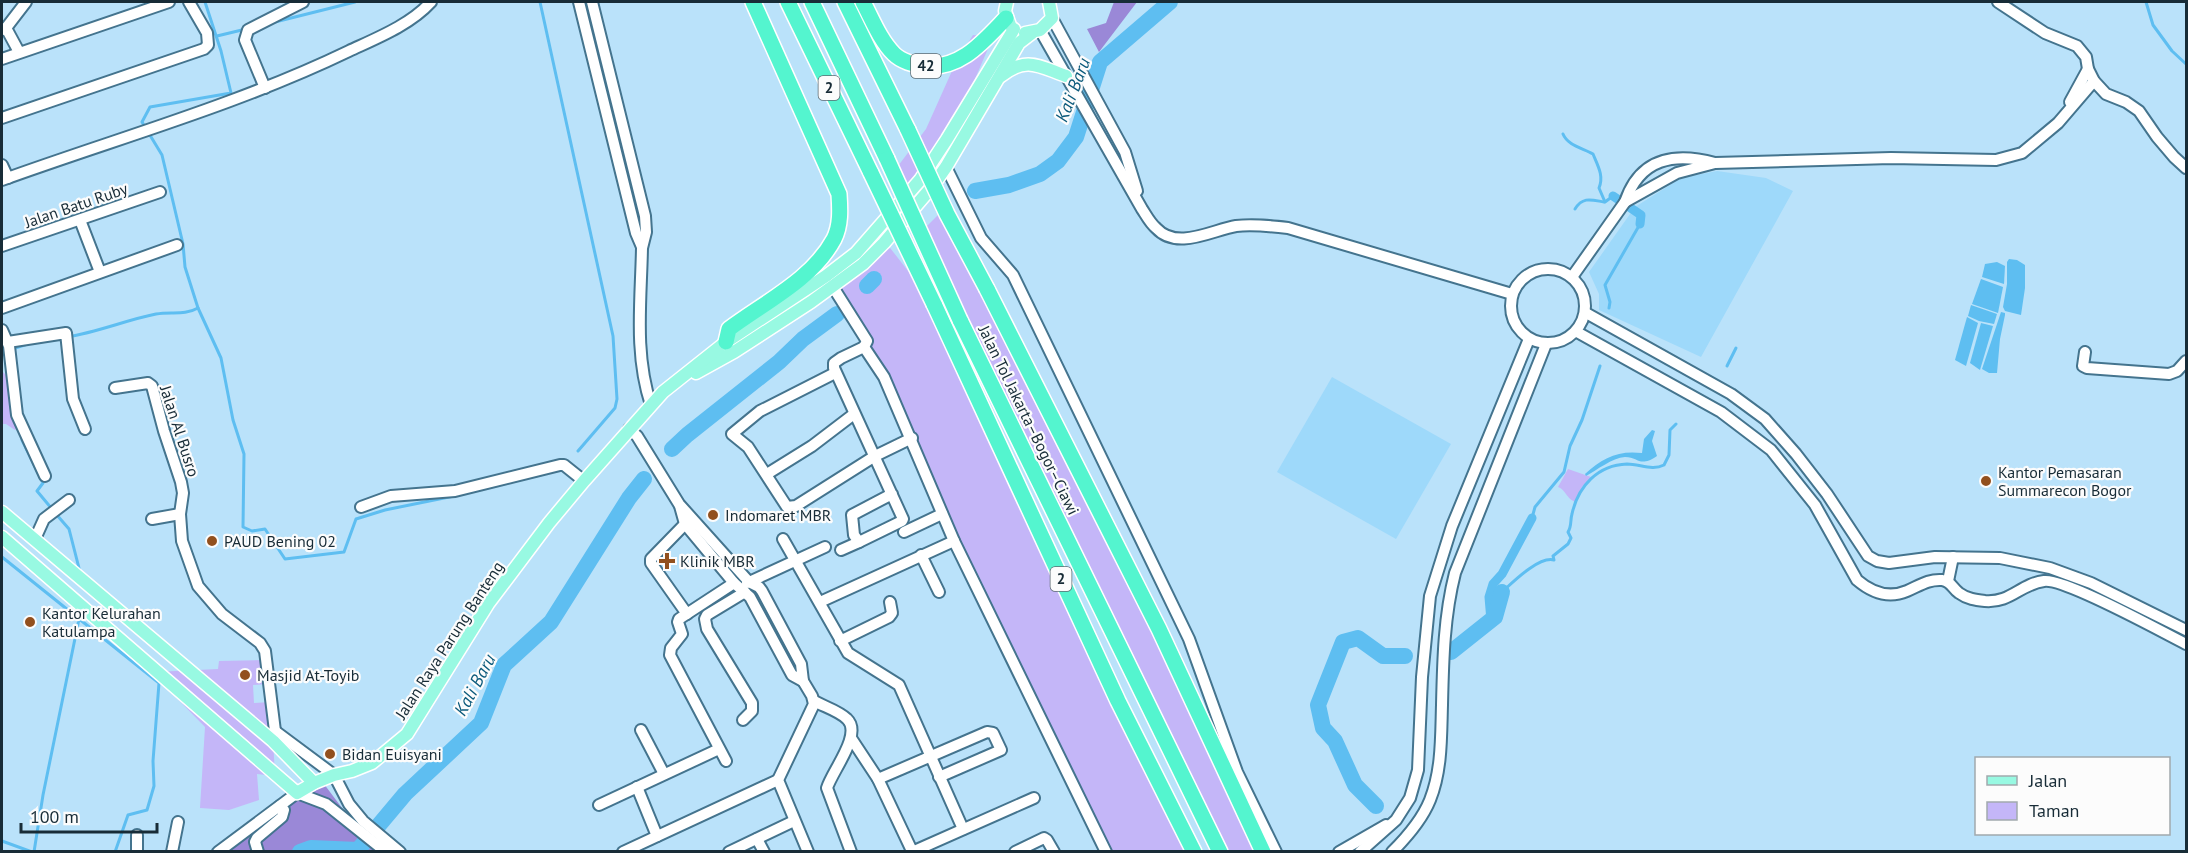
<svg xmlns="http://www.w3.org/2000/svg" width="2188" height="853" font-family="'PT Sans',sans-serif">
<style>
.built{fill:#9ed9fa}
.green{fill:#c4b6f8}
.forest{fill:#9a88d7}
.water{fill:#5ebef1}
.lines{fill:none;stroke-linecap:round;stroke-linejoin:round}
.stream{stroke:#5ebef1;stroke-width:3}
.canal{stroke:#5ebef1;stroke-width:9}
.river{stroke:#5ebef1;stroke-width:16}
.minor-casing{stroke:#44748e;stroke-width:14}
.major-casing{stroke:#fff;stroke-width:15}
.highway-casing{stroke:#fff;stroke-width:18}
.minor{stroke:#fff;stroke-width:10}
.major{stroke:#98f9e2;stroke-width:12}
.highway{stroke:#54f5cf;stroke-width:15}
.highway-bridge-casing{stroke:#fff;stroke-width:18;stroke-linecap:butt}
.highway-bridge{stroke:#54f5cf;stroke-width:15}
.poi-dot{fill:#92501e;stroke:#fcfcfc;stroke-width:2}
.labels{text-anchor:middle;stroke-width:4.5;stroke-linejoin:round;paint-order:stroke}
.shield{fill:#fcfcfc;stroke:#5c6a72;stroke-width:1.5}
.shield-label{font-size:15px;font-weight:bold;fill:#182c37}
.street-label{font-size:16px;fill:#182c37;stroke:#fcfcfc}
.poi-label{font-size:16px;fill:#182c37;stroke:#fcfcfc;text-anchor:start}
.water-label{font-size:18px;font-style:italic;fill:#0d5b7c;stroke:#fcfcfc}
</style>
<rect width="100%" height="100%" fill="#bae2fa"/>
<!-- built -->
<g class="built">
<path d="M1717,171l49,7 27,13 -92,166 -102,-47v-16l-10,-22 46,-65 46,-29z"/>
<path d="M1332,377l119,67 -55,95 -119,-67z"/>
</g>
<!-- green -->
<g class="green">
<path d="M973,35l20,2 -49,114 -34,38 -12,-23 28,-37 30,-67z"/>
<path d="M945,208l317,643h-40l-303,-617z"/>
<path d="M876,230l58,74 260,547h-86l-166,-337 -30,-76 -73,-143 -13,-19z"/>
<path d="M2,371l9,9 4,44 2,4 -2,2 -9,-6h-4z"/>
<path d="M1568,469l23,8 -9,10 -7,15c-9,-4 -9,-12 -17,-15z"/>
<path d="M265,660l2,24 -14,1 1,18 17,-1 4,74 -18,-2 2,26 -30,10 -29,-2 5,-81 -48,-49 -2,-6 63,-3 1,-8z"/>
</g>
<!-- forest -->
<g class="forest">
<path d="M1114,2h23l-38,50 -12,-23 19,-6z"/>
<path d="M321,780l36,48 25,24h-164z"/>
</g>
<!-- water -->
<g class="water">
<path d="M2009,259l8,1 8,5v23l-4,27 -16,-4 -2,-4 4,-23v-22z"/>
<path d="M1997,262l8,4 -1,18 -22,-7 3,-13z"/>
<path d="M1981,279l22,8 -5,26 -26,-9z"/>
<path d="M1971,305l26,9 -3,10 -15,-3 -11,-5z"/>
<path d="M2001,312l4,1v2l-5,24 -3,34h-8l-7,-4z"/>
<path d="M1967,317l11,6 -12,43 -11,-6z"/>
<path d="M1981,323l12,3 -13,44 -10,-7z"/>
<path d="M1652,430l3,1 -3,10 5,15c-18,12 -18,1 -32,1 -13,1 -28,13 -39,19l-1,-2c17,-16 33,-24 57,-21l2,-14z"/>
</g>
<g class="lines">
<!-- stream -->
<g class="stream">
<path d="M540,2l73,334 4,63 -2,9 -37,43"/>
<path d="M2146,2l7,23 19,26 14,13"/>
<path d="M275,22l80,-20"/>
<path d="M217,36l29,-7"/>
<path d="M1563,134c5,12 20,14 30,20 5,12 11,22 6,34l6,14 8,-6"/>
<path d="M1575,209c8,-13 17,-9 29,-7"/>
<path d="M198,308l-13,-41 -2,-23 -21,-89 -20,-33 8,-15 81,-14 -10,-42 -16,-49"/>
<path d="M1609,308l1,-6 -5,-17 35,-61"/>
<path d="M67,337c31,-5 59,-17 89,-23 15,-3 28,2 42,-6l23,50 12,62 11,34 -1,73 9,4 13,-2 20,30 59,-7 12,-33 29,-9 74,-15"/>
<path d="M12,349l19,-6"/>
<path d="M1727,366l9,-18"/>
<path d="M22,440l21,43 -6,8 15,18"/>
<path d="M474,491l70,-17"/>
<path d="M56,514l13,15 11,43"/>
<path d="M1532,518l3,-11 29,-35 6,-26 12,-26 18,-54"/>
<path d="M2,557l157,126 -6,78 1,25 -7,24 -19,5 -13,37"/>
<path d="M1502,592c11,-10 37,-36 52,-32l-1,-4 15,-12 3,-6 -3,-6c4,-6 2,-12 4,-18 6,-28 26,-49 55,-50 13,0 25,7 37,1l5,-10 1,-25 6,-6"/>
<path d="M2,841l30,11"/>
<path d="M34,852l9,-57 36,-176"/>
</g>
<!-- canal -->
<g class="canal">
<path d="M1613,196l28,19 -1,9"/>
<path d="M1491,621l-2,-24 4,-13 9,-10 30,-56"/>
</g>
<!-- river -->
<g class="river">
<path d="M975,191l34,-6 31,-11 18,-13 18,-24 24,-75 70,-60"/>
<path d="M867,286l7,-7"/>
<path d="M672,449l15,-14 92,-73 24,-23 34,-25"/>
<path d="M1451,652l44,-35 7,-25"/>
<path d="M1376,806l-21,-21 -20,-44 -12,-13 -5,-23 25,-63 15,-4 25,18h22"/>
<path d="M300,852l11,-4 47,2 47,-56 76,-71 23,-58 47,-43 78,-124 15,-19"/>
</g>
<defs>
<g id="minor">
<path d="M579,2l57,231 6,14"/>
<path d="M592,2l53,214 1,16 -4,16c-1,53 -8,106 9,157"/>
<path d="M1998,2l47,31 32,13 9,11 2,12 6,12 12,13 20,8 13,9 18,26 17,20 12,11"/>
<path d="M1052,18l73,134 12,39"/>
<path d="M6,28l13,24"/>
<path d="M2,30l4,-2 20,-26"/>
<path d="M1040,30l102,179c4,6 8,14 14,19 21,23 56,2 80,-2 18,-2 35,0 52,2l224,66"/>
<path d="M2,59l167,-57"/>
<path d="M265,88l-20,-48 3,-10 55,-28"/>
<path d="M2070,102l18,-33"/>
<path d="M2,118l202,-69 4,-4 -1,-12 -18,-31"/>
<path d="M2,165l6,13"/>
<path d="M946,167l35,71 32,37 176,364 48,133 39,80"/>
<path d="M2,180c116,-42 235,-75 347,-129 28,-13 61,-26 82,-49"/>
<path d="M1625,202l52,-29 38,-10 176,-5 105,2 26,-7 36,-30 36,-42"/>
<path d="M80,220l20,52"/>
<path d="M2,246l158,-54"/>
<circle cx="1548" cy="306" r="37"/>
<path d="M1572,277l53,-75c15,-44 49,-50 90,-39"/>
<path d="M833,287l34,54 -3,6 20,30 70,164 152,311"/>
<path d="M2,308l175,-63"/>
<path d="M1586,313l145,81 34,25 31,35 31,40 41,62 9,5 12,2 46,-6 65,1 50,10 41,15 95,47"/>
<path d="M2,330l7,16 8,69 28,61"/>
<path d="M1577,332l144,80 50,38 44,55 42,75c14,12 31,19 50,11 12,-5 21,-12 35,-11 9,1 10,8 17,13 8,6 17,7 26,8 26,2 35,-17 59,-20 21,-3 118,51 142,63"/>
<path d="M8,342l58,-9 7,66 12,30"/>
<path d="M864,347l-23,11 -7,5v5l69,151 -1,2 -43,21 -5,-7 -2,-20 40,-21"/>
<path d="M2085,352l-2,14 4,2 82,6 8,-3 9,-10"/>
<path d="M835,373l-75,38 -28,23 16,13 39,60 9,-1 79,-50 37,-18"/>
<path d="M115,388l33,-5 4,3 12,45 17,51 2,11 -3,21 2,27 16,45 24,28 38,29 5,8 10,80 -2,10"/>
<path d="M629,429l8,7 42,68 70,78 10,5 3,4 39,73 2,17 9,15 2,8 -36,76 30,72"/>
<path d="M767,474l45,-28 42,-32"/>
<path d="M680,506l5,18 49,59 16,14 42,78 11,6"/>
<path d="M361,507l30,-11 64,-5 105,-26h4l20,16"/>
<path d="M152,519l28,-5"/>
<path d="M904,532l38,-18"/>
<path d="M35,539l9,-20 25,-19"/>
<path d="M783,539l65,114 51,32 64,144"/>
<path d="M841,550l18,-8"/>
<path d="M921,555l18,37"/>
<path d="M1948,581l5,-24"/>
<path d="M747,583l78,-36"/>
<path d="M820,602l134,-61"/>
<path d="M687,614l-36,-51v-4l37,-38"/>
<path d="M840,641l49,-24 3,-4 -2,-11"/>
<path d="M814,701c11,6 25,10 33,18 16,15 -15,52 -20,69l24,64"/>
<path d="M743,720l9,-9v-8l-45,-74 -2,-10 2,-4 38,-23"/>
<path d="M641,730l23,44"/>
<path d="M275,731l59,44 15,29 14,17 37,31"/>
<path d="M851,738l27,41 34,72"/>
<path d="M726,761l-56,-106 1,-7 11,-14 -4,-12 1,-3 55,-36"/>
<path d="M878,779l109,-47 6,1 8,17 -62,27"/>
<path d="M637,787l20,49"/>
<path d="M599,805l120,-56"/>
<path d="M137,835v17"/>
<path d="M757,839l7,13"/>
<path d="M172,852l6,-30"/>
<path d="M218,852l79,-59 29,11 60,48"/>
<path d="M258,852l-3,-10 2,-4 25,-21 2,-7 -4,-4"/>
<path d="M623,852l155,-72"/>
<path d="M729,852l65,-31"/>
<path d="M912,852l122,-54"/>
<path d="M1015,852l29,-14 3,2 7,12"/>
<path d="M1339,852l47,-27"/>
<path d="M1360,852l36,-32 14,-22 8,-28 4,-93 8,-81 22,-70 77,-187"/>
<path d="M1392,852c15,-15 30,-32 38,-52 12,-30 11,-63 12,-95 1,-45 2,-89 13,-132l91,-229"/>
</g>
<g id="major">
<path d="M1007,2l-2,9 5,14"/>
<path d="M1025,33l15,-3 12,-12 -3,-16"/>
<path d="M1001,76c26,-20 37,-10 65,0"/>
<path d="M696,373l38,-21 77,-50 52,-38 21,-21 48,-56 14,-20 73,-124 13,-10"/>
<path d="M2,512l271,229 41,42"/>
<path d="M2,537l295,256 17,-10 20,-8 18,-4 20,-8 35,-29 81,-130 61,-81 35,-42 79,-89 63,-50 100,-66 30,-23 64,-73 27,-41 67,-110"/>
</g>
<g id="highway">
<path d="M788,2l83,171"/>
<path d="M812,2l75,157"/>
<path d="M845,2l63,128"/>
<path d="M863,2c9,17 17,38 31,52 7,7 20,11 30,12 36,4 59,-24 82,-48"/>
<path d="M987,289l172,340 104,223"/>
<path d="M934,304l184,397 76,151"/>
<path d="M960,320l260,532"/>
<path d="M726,342l3,-13c36,-27 83,-49 105,-90 7,-14 6,-30 5,-45l-86,-192"/>
</g>
</defs>
<!-- minor casing -->
<use href="#minor" class="minor-casing"/>
<!-- major casing -->
<use href="#major" class="major-casing"/>
<!-- highway casing -->
<use href="#highway" class="highway-casing"/>
<!-- minor -->
<use href="#minor" class="minor"/>
<!-- major -->
<use href="#major" class="major"/>
<!-- highway -->
<use href="#highway" class="highway"/>
<defs>
<g id="highway-bridge">
<path d="M908,130l39,84 40,75"/>
<path d="M887,159l73,161"/>
<path d="M871,173l63,131"/>
</g>
</defs>
<!-- highway-bridge casing -->
<use href="#highway-bridge" class="highway-bridge-casing"/>
<!-- highway-bridge -->
<use href="#highway-bridge" class="highway-bridge"/>
</g>
<!-- markers -->
<g class="poi-dot">
<circle cx="1986" cy="481" r="6"/>
<circle cx="713" cy="515" r="6"/>
<circle cx="212" cy="541" r="6"/>
<path d="M664 552h6v6h6v6h-6v6h-6v-6h-6v-6h6z"/>
<circle cx="30" cy="622" r="6"/>
<circle cx="245" cy="675" r="6"/>
<circle cx="330" cy="754" r="6"/>
</g>
<g class="labels">
<!-- shield labels -->
<g class="shield">
<rect x="911" y="54" width="30" height="24" rx="4.5"/>
<rect x="818.5" y="76" width="21" height="24" rx="4.5"/>
<rect x="1050.5" y="567" width="21" height="24" rx="4.5"/>
</g>
<g class="shield-label">
<text x="926" y="71">42</text>
<text x="829" y="93">2</text>
<text x="1061" y="584">2</text>
</g>
<!-- street labels -->
<g class="street-label">
<text transform="translate(76 205) rotate(-19)" y="6">Jalan Batu Ruby</text>
<text transform="translate(1029 420) rotate(64)" y="6">Jalan Tol Jakarta–Bogor–Ciawi</text>
<text transform="translate(180 431) rotate(72)" y="6">Jalan Al Busro</text>
<text transform="translate(449 640) rotate(-57)" y="6">Jalan Raya Parung Banteng</text>
</g>
<!-- poi labels -->
<g class="poi-label">
<text x="1998" y="478">Kantor Pemasaran<tspan x="1998" dy="18">Summarecon Bogor</tspan></text>
<text x="725" y="521">Indomaret MBR</text>
<text x="224" y="547">PAUD Bening 02</text>
<text x="680" y="567">Klinik MBR</text>
<text x="42" y="619">Kantor Kelurahan<tspan x="42" dy="18">Katulampa</tspan></text>
<text x="257" y="681">Masjid At-Toyib</text>
<text x="342" y="760">Bidan Euisyani</text>
</g>
<!-- water labels -->
<g class="water-label">
<text transform="translate(1073 90) rotate(-69)" y="6">Kali Baru</text>
<text transform="translate(475 685) rotate(-62)" y="6">Kali Baru</text>
</g>
</g>
<!-- border -->
<rect width="2188" height="853" fill="none" stroke="#182c37" stroke-width="6"/>
<!-- legend -->
<rect x="1975" y="757" width="195" height="78" fill="#fcfcfc" stroke="#a1a9ad" stroke-width="1.5"/>
<rect x="1987" y="776" width="30" height="9" fill="#98f9e2" stroke="#a1a9ad" stroke-width="1.5"/>
<text x="2029" y="787" font-size="18" fill="#182c37">Jalan</text>
<rect x="1987" y="802" width="30" height="18" fill="#c4b6f8" stroke="#a1a9ad" stroke-width="1.5"/>
<text x="2029" y="817" font-size="18" fill="#182c37">Taman</text>
<!-- scale -->
<path d="M21 823v9h136v-9" fill="none" stroke="#182c37" stroke-width="3"/>
<text x="30" y="823" font-size="18" fill="#182c37" stroke="#fcfcfc" stroke-width="4.5" paint-order="stroke">100 m</text>
</svg>
